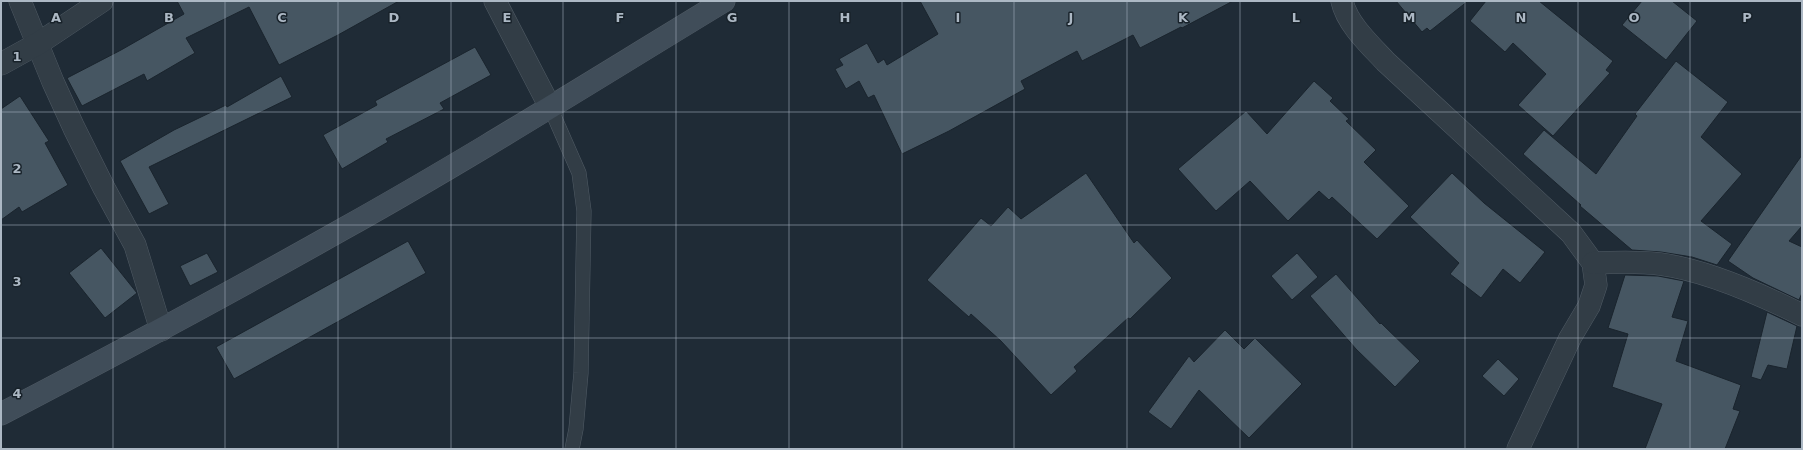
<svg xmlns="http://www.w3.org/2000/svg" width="1803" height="450" font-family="'DejaVu Sans',sans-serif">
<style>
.building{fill:#465662;stroke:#1a242d}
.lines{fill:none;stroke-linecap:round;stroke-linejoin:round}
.lane-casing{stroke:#505b65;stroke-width:15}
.street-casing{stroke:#505b65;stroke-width:23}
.secondary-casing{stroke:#505b65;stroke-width:23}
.lane{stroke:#323d46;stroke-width:14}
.street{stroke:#323d46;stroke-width:22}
.secondary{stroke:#404d59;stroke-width:22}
.grid{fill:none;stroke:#acb8c4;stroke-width:1;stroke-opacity:0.55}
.grid-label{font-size:13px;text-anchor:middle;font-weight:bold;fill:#acb8c4;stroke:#18222a;stroke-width:3;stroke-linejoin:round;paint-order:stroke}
</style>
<rect width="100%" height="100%" fill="#1f2b36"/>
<!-- building -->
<g class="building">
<path d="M177,1h222l-61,34 -59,30 -30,-58 -63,31 9,15 -48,28 -3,-7 -62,32 -15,-28 54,-28 63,-36z"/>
<path d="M920,1h313l-51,27 -1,-1 -41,21 -7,-13 -51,26 -5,-10 -56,30 4,8 -76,42 -47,23 -28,-59 -6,3 -9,-17 -13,8 -11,-20 8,-4 -4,-6 28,-16 11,20 6,-4 3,6 51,-31z"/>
<path d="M1396,1h72l-38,30 -3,-3 -5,4z"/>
<path d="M1486,1h53l74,60 -7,9 4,3 -57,63 -35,-31 28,-31 -33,-31 -8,9 -35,-31z"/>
<path d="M1642,1h30l25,20 -31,39 -44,-35z"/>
<path d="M475,47l16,28 -51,28 4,6 -58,30 2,3 -46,27 -19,-34 54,-30 -2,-4z"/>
<path d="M1676,61l52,41 -27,35 41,37 -41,47 31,23 -15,21 -25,-8 -31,-5 -29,-2 -52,-44 1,-1 -58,-51 21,-24 52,44 41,-58 -2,-2z"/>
<path d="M281,76l11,21 -143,70 20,37 -20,10 -29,-53 54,-31 52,-25 1,2z"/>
<path d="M1314,81l19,17 -3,3 19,18 -3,2 30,29 -12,12 45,44 -32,33 -45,-42 -3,3 -10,-9 -31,30 -38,-40 -34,30 -38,-42 68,-58 21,23z"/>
<path d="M20,96l29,45 -4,2 23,42 -46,27 -3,-5 -18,13v-111z"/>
<path d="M1802,155v71l-13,15 13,6v46l-3,7 -46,-22 -25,-17z"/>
<path d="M1086,173l48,70 3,-3 35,38 -42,41 -2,-1 -54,49 3,4 -26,24 -50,-54 -30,-27 -2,3 -42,-37 54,-62 10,8 17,-19 13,12z"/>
<path d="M1452,173l32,30 61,49 -25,31 -17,-14 -22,29 -31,-24 9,-11 -49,-46z"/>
<path d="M408,241l18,32 -192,106 -18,-32z"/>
<path d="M101,248l36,45 -32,25 -36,-45z"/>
<path d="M207,253l11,19 -28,14 -10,-20z"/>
<path d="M1297,253l21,24 -26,23 -21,-24z"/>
<path d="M1336,274l44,50 1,-1 39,38 -25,26 -39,-38 -46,-53z"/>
<path d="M1625,275l33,1 26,5 -12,36 16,4 -12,40 65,24 -8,24 7,2 -15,38h-80l17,-45 -50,-17 16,-53 -20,-6z"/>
<path d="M1767,312l30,14 -10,43 -19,-4 -7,15 -10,-3z"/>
<path d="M1225,330l19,19 11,-11 47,46 -53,54 -50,-48 -28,39 -23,-17 41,-56 5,6z"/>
<path d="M1498,359l21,20 -15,17 -22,-20z"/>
</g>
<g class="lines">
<defs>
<path id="lane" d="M550,107l29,66 5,38 -3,162 -5,56 -4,20"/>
<g id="street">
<path d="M20,1l33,81 21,46 30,60 31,57 26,85"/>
<path d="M495,1l55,106"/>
<path d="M1342,1c5,23 28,44 44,61l185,171 22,30 3,22 -7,21 -19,32 -52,111"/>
<path d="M1,64l38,-21 63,-42"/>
<path d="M1593,263c22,-1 45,-2 67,1 46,6 100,30 142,51"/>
</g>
<path id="secondary" d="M1,414c115,-60 229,-121 342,-185 129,-72 254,-151 381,-228"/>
</defs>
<!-- lane casing -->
<use href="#lane" class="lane-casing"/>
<!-- street casing -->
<use href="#street" class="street-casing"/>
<!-- secondary casing -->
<use href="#secondary" class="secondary-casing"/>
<!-- lane -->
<use href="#lane" class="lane"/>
<!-- street -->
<use href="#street" class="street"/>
<!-- secondary -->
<use href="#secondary" class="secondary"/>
</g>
<!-- grid -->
<path class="grid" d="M113,1v448M225,1v448M338,1v448M451,1v448M563,1v448M676,1v448M789,1v448M902,1v448M1014,1v448M1127,1v448M1240,1v448M1352,1v448M1465,1v448M1578,1v448M1690,1v448M1,112h1801M1,225h1801M1,338h1801"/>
<g class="grid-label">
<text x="56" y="22">A</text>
<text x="169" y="22">B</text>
<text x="282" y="22">C</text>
<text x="394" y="22">D</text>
<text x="507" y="22">E</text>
<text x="620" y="22">F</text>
<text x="732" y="22">G</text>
<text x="845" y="22">H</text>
<text x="958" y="22">I</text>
<text x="1071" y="22">J</text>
<text x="1183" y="22">K</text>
<text x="1296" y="22">L</text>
<text x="1409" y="22">M</text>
<text x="1521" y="22">N</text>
<text x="1634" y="22">O</text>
<text x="1747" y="22">P</text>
<text x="17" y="61">1</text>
<text x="17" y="173">2</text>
<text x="17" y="286">3</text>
<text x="17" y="398">4</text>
</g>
<!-- border -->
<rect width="1803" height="450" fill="none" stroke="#acb8c4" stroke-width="4"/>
</svg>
